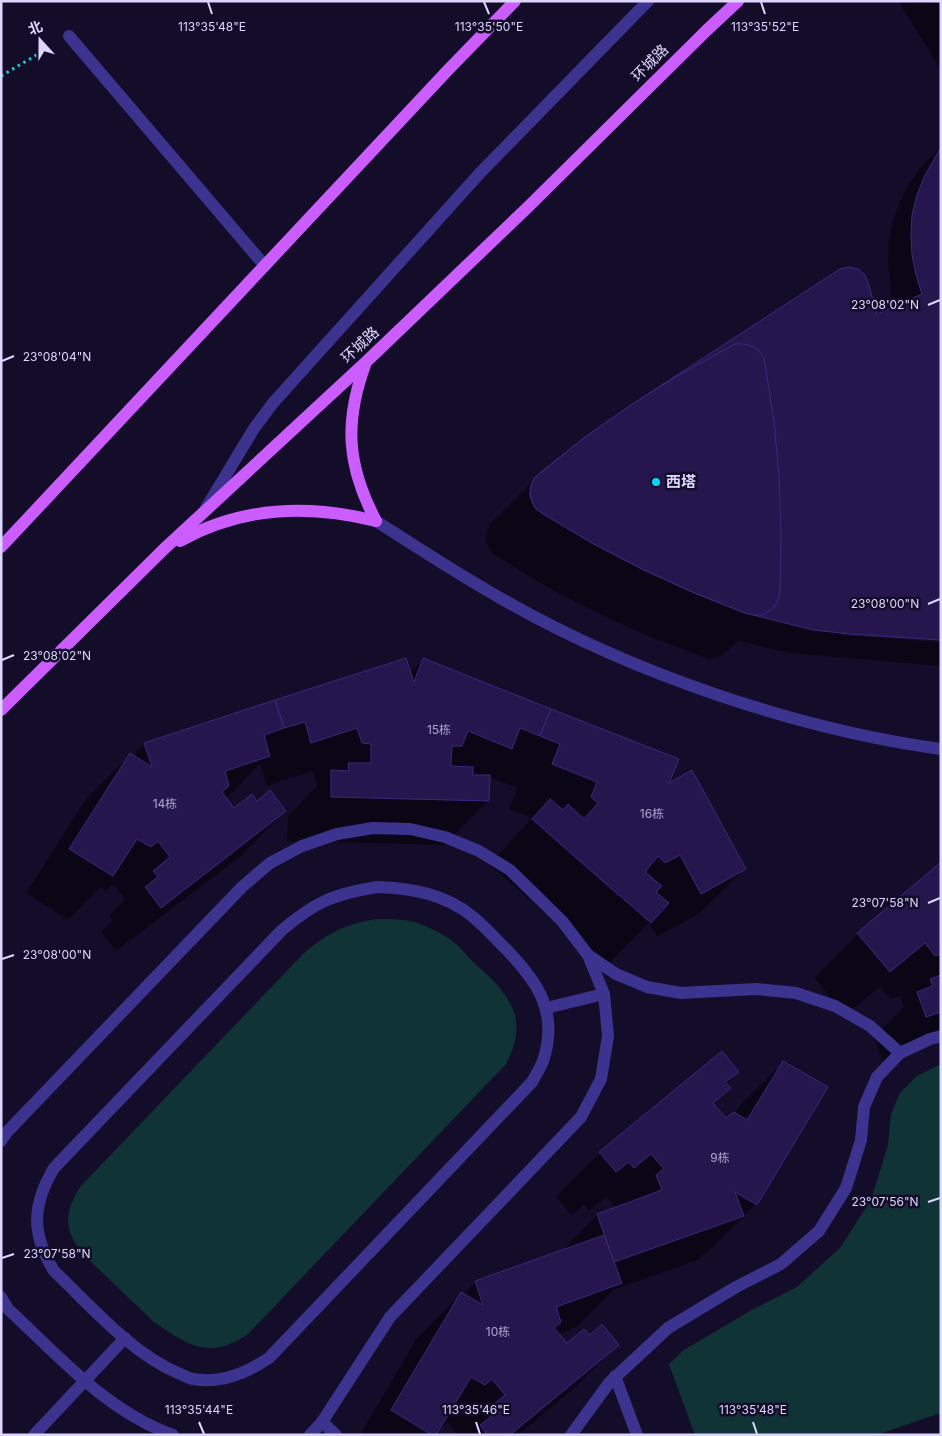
<svg xmlns="http://www.w3.org/2000/svg" width="942" height="1436" font-family="Inter,'Noto Sans SC',sans-serif">
<style>
.green{fill:#103435}
.shadow{fill:#0007;fill-rule:evenodd}
.building{fill:#25174d;stroke:#3c277c}
.lines{fill:none;stroke-linecap:round;stroke-linejoin:round}
.path{stroke:#22c8c6;stroke-width:3;stroke-dasharray:2.5 4;stroke-linecap:butt}
.minor{stroke:#3b338e;stroke-width:12}
.major{stroke:#cb5dff;stroke-width:12}
.ticks{fill:none;stroke:#ddd6ff;stroke-width:2}
.poi-dot{fill:#02d8ff;stroke:#140d2a;stroke-width:2}
.labels{text-anchor:middle;stroke-width:5;stroke-linejoin:round;paint-order:stroke}
.number-label{font-size:12px;fill:#afa6d2}
.street-label{font-size:15px;fill:#ddd6ff;stroke:#140d2a}
.poi-label{font-size:15px;font-weight:bold;fill:#ddd6ff;stroke:#140d2a;text-anchor:start}
.ticks-label{font-size:12px;text-anchor:middle;fill:#ddd6ff;stroke:#140d2a;stroke-width:5;stroke-linejoin:round;paint-order:stroke}
</style>
<rect width="100%" height="100%" fill="#140d2a"/>
<!-- green -->
<g class="green">
<path d="M378,919c14,0 29,0 42,5 11,4 21,9 31,16 7,5 13,12 19,19 17,16 39,33 45,57 4,17 -1,32 -9,48l-258,270c-38,26 -59,12 -94,-12 -15,-15 -32,-30 -48,-46 -29,-27 -53,-47 -26,-89l224,-234c24,-20 43,-30 74,-34z"/>
<path d="M941,1064v349l-65,22h-181l-26,-71 15,-14 66,-39 47,-24 43,-39 31,-48 17,-55 3,-31 9,-21 17,-17z"/>
</g>
<!-- shadow -->
<g class="shadow">
<path d="M898,1h43v69z"/>
<path d="M941,147v492l-99,-7v3l99,7v24l-152,-13 -51,-12 -15,14 -7,3 -8,1 -60,-23 -51,-23 -50,-26 -55,-34 -4,-6 -2,-8 1,-8 3,-7 51,-51 354,-166 -3,-8 -4,-39 1,-20 4,-20 7,-18 9,-18 11,-16z"/>
<path d="M424,660l243,126 78,83 -45,44 -43,24 -8,-14 -43,43 -117,-102 43,-46 -23,-9 8,-21 -28,-11 -1,24 -44,44 -157,-4 1,-25 29,-30 -4,-15 -46,15 -7,-22 -34,35 8,11 23,-8 28,9 -44,45 -125,95 -15,-19 12,-11 -4,-5 16,-16 -11,-16 -8,7 -6,-4 -32,33 -42,-27 60,-94 44,-44 2,1 13,-12 265,-71zM556,838l65,57 -2,2 -65,-57z"/>
<path d="M941,864v174l-59,22 -8,-23 30,-30 -4,-11 -9,3 -11,-12 -35,28 -31,-37 44,-44z"/>
<path d="M784,1062l-28,142 -44,44 -1,-1 -13,13 -85,30 -37,37 -18,7 9,11 22,-8 29,8 -45,44 -55,46h-60l-11,-13 -12,13h-75l57,-97 44,-44 2,1 12,-13 86,-30 36,-37 19,-7 -10,-11 -17,14 -5,-6 -13,10 -15,-18 44,-44 137,-81 -12,12 4,4 -16,16 13,16 9,-6 4,-8z"/>
</g>
<!-- building -->
<g class="building">
<path d="M941,147v493l-92,-6 -36,-4 -68,-17 -53,-21 -50,-23 -50,-26 -56,-34 -4,-7 -2,-8 1,-8 3,-8 7,-6 44,-35 46,-32 209,-136 9,-2 9,2 7,6 3,7 9,32 45,-20 -6,-19 -4,-20 -1,-20 1,-20 5,-20 7,-18z"/>
<path d="M735,344h9l8,2 7,5 5,7 10,63 5,56 2,56 -1,56 -1,9 -4,8 -6,5 -8,4h-8l-8,-2 -53,-21 -50,-23 -50,-26 -49,-29 -7,-5 -4,-7 -2,-8 1,-8 3,-8 51,-41 46,-32 48,-30z"/>
<path d="M406,658l8,24 9,-24 128,51 -11,27 -20,-8 -8,21 -44,-18 -6,15h-10l-1,20 22,1v8h17l-1,26 -158,-4v-27l18,1 -1,-8h23v-19l-9,-1 -5,-15 -46,15 -6,-21 -21,6 -9,-28z"/>
<path d="M275,700l9,28 -20,7 6,21 -45,15 4,15 -7,6 12,16 18,-14 5,7 13,-11 16,21 -125,97 -16,-21 13,-10 -5,-6 17,-14 -12,-16 -7,6 -14,-8 -24,37 -44,-27 61,-96 22,14 -8,-24z"/>
<path d="M551,709l128,50 -10,24 23,-13 54,99 -45,25 -21,-39 -15,8 -7,-7 -13,16 17,14 -6,6 13,11 -18,20 -119,-104 18,-20 13,11 5,-6 16,15 14,-16 -7,-6 6,-15 -45,-18 8,-20 -20,-8z"/>
<path d="M941,862v92l-6,2 -10,-13 -35,29 -33,-39z"/>
<path d="M941,975v37l-15,5 -9,-25 16,-6 -3,-7z"/>
<path d="M722,1051l17,21 -14,10 6,6 -18,15 13,15 8,-6 13,8 36,-59 45,26 -71,118 -22,-13 9,24 -130,46 -17,-48 65,-24 -6,-15 8,-6 -13,-15 -17,14 -5,-6 -13,10 -17,-20z"/>
<path d="M604,1235l18,48 -66,24 5,15 -7,6 13,15 17,-14 6,6 12,-11 17,21 -109,90h-23l-7,-10 13,-10 -5,-6 17,-14 -13,-16 -7,6 -14,-8 -35,58h-4l-41,-25 70,-118 22,13 -8,-24z"/>
</g>
<g class="lines">
<!-- path -->
<path class="path" d="M1,76l49,-29"/>
<!-- minor -->
<g class="minor">
<path d="M69,36l196,230"/>
<path d="M206,508l47,-78 20,-27 207,-230 168,-172"/>
<path d="M376,521c42,27 83,54 126,78 127,73 293,130 439,150"/>
<path d="M377,887c34,1 69,7 96,30 10,8 19,18 28,27 33,33 58,64 43,114 -2,8 -8,16 -12,24l-263,276c-23,15 -48,26 -76,21 -5,-1 -10,-4 -15,-6 -47,-20 -87,-67 -124,-102 -23,-37 -22,-66 0,-103l228,-238c33,-28 52,-36 95,-43z"/>
<path d="M588,955l28,19 31,13 34,6 75,-4 40,4 39,13 35,20 30,27"/>
<path d="M546,1008l58,-14"/>
<path d="M1,1141l6,-9 235,-245 28,-24 32,-17 35,-12 36,-6 37,1 35,8 34,14 31,19 52,51 26,34 16,39 4,42 -7,43 -20,38 -191,200 -68,105 -12,13"/>
<path d="M1,1297l7,12c51,47 98,102 165,126"/>
<path d="M615,1376l22,59"/>
<path d="M322,1422l14,13"/>
<path d="M34,1435l91,-97"/>
<path d="M571,1435l38,-52 59,-55 68,-41 45,-23 38,-33 27,-43 15,-48 3,-33 13,-30 23,-24 30,-14 11,-3"/>
</g>
<!-- major -->
<g class="major">
<path d="M365,365c-21,58 -18,101 11,156"/>
<path d="M180,541c62,-35 128,-37 196,-20"/>
<path d="M1,547l447,-477 67,-69"/>
<path d="M1,710l163,-161 202,-187 162,-155 179,-177 31,-29"/>
</g>
</g>
<!-- ticks -->
<path class="ticks" d="M208,2l4,12M484,2l5,12M761,2l4,12M928,305l12,-5M2,361l12,-5M928,604l12,-5M2,660l12,-5M928,903l12,-5M2,959l12,-4M928,1202l12,-4M2,1258l12,-4M199,1422l5,12M476,1422l4,12M753,1422l4,12"/>
<!-- markers -->
<circle class="poi-dot" cx="656" cy="482" r="5"/>
<g class="labels">
<!-- number labels -->
<g class="number-label">
<text x="439" y="734">15栋</text>
<text x="165" y="808">14栋</text>
<text x="652" y="818">16栋</text>
<text x="720" y="1162">9栋</text>
<text x="498" y="1336">10栋</text>
</g>
<!-- street labels -->
<g class="street-label">
<text transform="translate(650 63) rotate(-45)" y="5">环城路</text>
<text transform="translate(360 345) rotate(-43)" y="5">环城路</text>
</g>
<!-- poi labels -->
<g class="poi-label">
<text x="666" y="487">西塔</text>
</g>
</g>
<g class="ticks-label">
<text x="765" y="31">113°35'52"E</text>
<text x="212" y="31">113°35'48"E</text>
<text x="489" y="31">113°35'50"E</text>
<text x="885" y="309">23°08'02"N</text>
<text x="57" y="361">23°08'04"N</text>
<text x="885" y="608">23°08'00"N</text>
<text x="57" y="660">23°08'02"N</text>
<text x="885" y="907">23°07'58"N</text>
<text x="57" y="959">23°08'00"N</text>
<text x="885" y="1206">23°07'56"N</text>
<text x="57" y="1258">23°07'58"N</text>
<text x="199" y="1414">113°35'44"E</text>
<text x="476" y="1414">113°35'46"E</text>
<text x="753" y="1414">113°35'48"E</text>
</g>
<!-- border -->
<rect width="942" height="1436" fill="none" stroke="#ddd6ff" stroke-width="5"/>
<!-- north arrow -->
<g transform="translate(40 40) rotate(339)" stroke="#140d2a" stroke-width="4" paint-order="stroke">
<path d="M0-4L9 19L0 12L-9 19Z" fill="#ddd6ff"/>
<text y="-8" font-size="14" font-weight="bold" text-anchor="middle" fill="#ddd6ff">北</text>
</g>
</svg>
